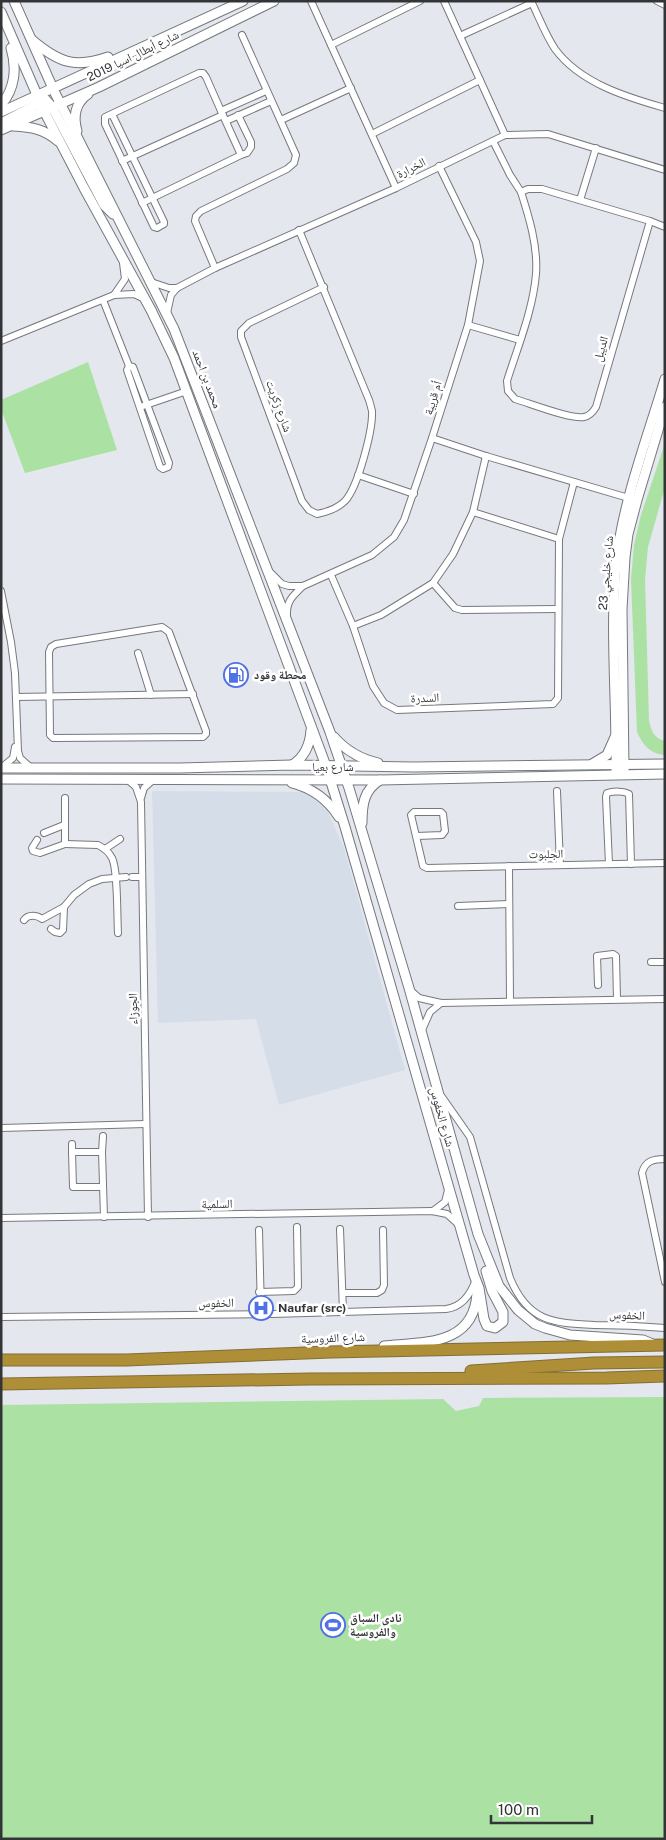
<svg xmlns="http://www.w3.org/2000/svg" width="666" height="1840" font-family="'Public Sans','Noto Naskh Arabic',sans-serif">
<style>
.built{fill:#d5dde9}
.green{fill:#abe2a3}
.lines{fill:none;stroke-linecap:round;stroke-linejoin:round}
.street-casing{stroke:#75797e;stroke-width:8}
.secondary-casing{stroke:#75797e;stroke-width:11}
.highway-casing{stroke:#836e36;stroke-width:13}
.street{stroke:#fff;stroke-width:6}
.secondary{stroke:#fff;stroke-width:9}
.highway{stroke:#ae8e36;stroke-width:11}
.labels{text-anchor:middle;stroke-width:5;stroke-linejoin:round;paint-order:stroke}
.street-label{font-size:12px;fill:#323436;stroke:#fff}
.poi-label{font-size:12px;font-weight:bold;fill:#323436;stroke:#fff;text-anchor:start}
</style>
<rect width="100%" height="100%" fill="#e4e7ed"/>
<!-- built -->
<path class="built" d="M152,791l153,1 22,18 17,38 61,222 -126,35 -23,-86 -98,4z"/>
<!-- green -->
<g class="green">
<path d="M88,362l29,88 -92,23 -24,-64v-9z"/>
<path d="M665,443v44l-17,60 -3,33 4,140c2,11 5,18 16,21v14c-15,-1 -22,-10 -28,-23l-6,-153 3,-34 7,-30z"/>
<path d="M665,1397v442h-664v-434l442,-6 13,12 23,-5 4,-8z"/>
</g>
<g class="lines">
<defs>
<g id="street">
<path d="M311,1l85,187"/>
<path d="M444,1l61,134"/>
<path d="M531,1c8,16 14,33 24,48 25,34 71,48 110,59"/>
<path d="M657,1l8,4"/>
<path d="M460,36l72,-33"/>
<path d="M331,45l89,-44"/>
<path d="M112,114l52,108v2l-7,4 -3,-1 -49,-103v-7l94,-44h4l3,4 15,34 45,-20"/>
<path d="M238,115l13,27v5l-4,6 -6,2"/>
<path d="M281,120l70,-32"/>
<path d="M226,121l45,-20"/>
<path d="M372,134l108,-54"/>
<path d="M493,141l17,34 11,17"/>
<path d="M122,161l101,-46"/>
<path d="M528,189h14l108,32 -54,186c-3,5 -6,9 -12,10 -12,3 -55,-14 -69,-18l-7,-8 -1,-10c11,-35 26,-71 29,-107 2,-28 -7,-57 -15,-82z"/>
<path d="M580,200l16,-52"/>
<path d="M142,203l99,-48 -20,-44"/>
<path d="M650,221l15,6"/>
<path d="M299,230l70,170c1,3 2,7 3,11 1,19 -14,76 -27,90 -8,8 -18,11 -28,13l-8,-4 -7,-9 -61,-164v-6l8,-8 75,-36"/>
<path d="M215,268l-20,-47 1,-5 5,-5 86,-42 7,-6 2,-8 -54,-120"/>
<path d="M151,282l18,6h8l38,-20 181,-80 109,-53 43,-1 117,36"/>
<path d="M114,295l11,-16 -2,-16"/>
<path d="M103,300l26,66 -2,4 33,97 3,2 5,-2 1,-4 -36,-96 -4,-1"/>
<path d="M167,313l4,-18 6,-7"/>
<path d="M468,325l52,15"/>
<path d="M1,341l113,-46 20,-1 11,5"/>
<path d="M143,406l44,-15"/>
<path d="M432,438l54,18 146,43"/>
<path d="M358,475l56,19"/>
<path d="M473,512l86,27"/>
<path d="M270,572l12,12 7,2h14l69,-31 22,-18 10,-17 28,-82 36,-113 12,-64 -4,-19 -37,-76"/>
<path d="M331,575l22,51 20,60 11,17 13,7 156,-6 5,-6 1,-159 15,-57"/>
<path d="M433,583l22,25 7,2 96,-1"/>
<path d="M1,591l10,51 4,31 3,78 2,7 10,9"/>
<path d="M287,616c-1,-15 6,-20 16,-30"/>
<path d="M353,626l28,-11 52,-32 20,-29 20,-42 13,-56"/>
<path d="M162,627l7,5 37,99v3l-3,3 -150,1 -3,-3 -1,-83 2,-5 5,-3z"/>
<path d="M138,653l13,42"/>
<path d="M16,697l177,-3"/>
<path d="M1,768l12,-10 2,-11"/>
<path d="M128,780l8,7 5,15 7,415"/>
<path d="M557,791l3,74"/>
<path d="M141,798l3,-10 9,-8"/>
<path d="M44,833l20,-8"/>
<path d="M417,836l25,-1 3,-4 -2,-17 -2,-2h-27l-3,3 12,51 4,2 238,-5"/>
<path d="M37,840l-5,8 1,3 7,2 25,-9v-46"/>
<path d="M65,844l33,1c6,3 11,7 14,13 6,11 5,60 6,75"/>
<path d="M105,849l15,-10"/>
<path d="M609,864l-3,-67 1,-4c6,-2 17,-2 22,1l2,70"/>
<path d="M509,866l1,135"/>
<path d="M132,877h10"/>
<path d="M458,906l51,-2"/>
<path d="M24,920c4,-6 13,-5 18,-1l22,-12 10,-12 15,-11 13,-5 24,-2"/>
<path d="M51,929l4,3 5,1 3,-3 1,-23"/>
<path d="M651,962h14"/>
<path d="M598,985l-1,-29 16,-2 3,2 1,43"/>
<path d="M410,990l9,8 22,5 224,-4"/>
<path d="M422,1030l8,-18 11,-9"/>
<path d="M442,1097l28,40 40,141c18,44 43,45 85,47 23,0 47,1 70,3"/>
<path d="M1,1128l145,-4"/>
<path d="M72,1144v8"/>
<path d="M102,1152l1,-16"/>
<path d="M665,1159c-12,0 -20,2 -23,14l23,109"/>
<path d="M103,1187h-30l-1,-35h30l2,65"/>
<path d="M433,1211l12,-9 3,-12"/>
<path d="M1,1218l431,-7 15,3 11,10"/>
<path d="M340,1229l3,83"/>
<path d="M259,1230l2,83"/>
<path d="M259,1292l35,-1 4,-4 -1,-60"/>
<path d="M343,1293h34l5,-3 2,-5 -1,-55"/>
<path d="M1,1317l271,-3 174,-5c16,-2 25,-15 30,-30"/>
</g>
<g id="secondary">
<path d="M14,1l41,92 119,236 156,403 19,56 60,200 69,246 21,52 19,24 17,14 10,4 25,7 73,5 12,5"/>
<path d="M1,12l43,99 40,77 67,122 23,48 152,408 19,61 129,448 5,13 5,31 3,7 8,2 8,-6v-10l-11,-21 -6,-20"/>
<path d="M32,40c26,22 43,29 76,17"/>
<path d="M37,96l8,3 7,8 52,98 9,9"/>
<path d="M1,105c14,-16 16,-37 10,-57"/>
<path d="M1,112l242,-111"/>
<path d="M1,123l43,-22"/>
<path d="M13,126c19,1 31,3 45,15"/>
<path d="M1,130l98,-43 175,-86"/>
<path d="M77,131c-4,-14 -2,-28 11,-37"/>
<path d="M334,737c12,14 27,22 44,26"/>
<path d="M592,764l15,-9 8,-18"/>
<path d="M292,765c13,-8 18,-20 19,-35"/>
<path d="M1,768h179l112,-3 121,2 252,-3"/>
<path d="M616,770c1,-68 -6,-139 0,-206 7,-63 31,-125 49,-185"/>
<path d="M624,770l-2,-161 3,-52 3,-23 9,-34 28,-93"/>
<path d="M1,779l379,1 285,-6"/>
<path d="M292,783c20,5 36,17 47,34"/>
<path d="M362,823c0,-19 2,-33 18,-43"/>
<path d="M384,1346c40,-4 90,0 93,-53"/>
</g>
<g id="highway">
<path d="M1,1360h125l205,-8 334,-7"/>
<path d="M471,1371l123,-8 71,-1"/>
<path d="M1,1384l309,-5 296,-1 59,-2"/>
</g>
</defs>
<!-- street casing -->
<use href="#street" class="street-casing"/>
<!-- secondary casing -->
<use href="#secondary" class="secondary-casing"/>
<!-- highway casing -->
<use href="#highway" class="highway-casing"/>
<!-- street -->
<use href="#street" class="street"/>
<!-- secondary -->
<use href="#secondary" class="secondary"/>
<!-- highway -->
<use href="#highway" class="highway"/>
</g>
<!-- icons -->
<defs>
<symbol id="fuel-ring" viewBox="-11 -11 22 22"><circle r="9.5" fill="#fff" stroke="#4f71e5" stroke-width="1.5"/><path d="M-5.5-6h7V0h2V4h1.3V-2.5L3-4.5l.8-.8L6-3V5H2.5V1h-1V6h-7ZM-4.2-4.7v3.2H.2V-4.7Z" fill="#4f71e5"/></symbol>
<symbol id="hospital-ring" viewBox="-11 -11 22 22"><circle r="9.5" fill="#fff" stroke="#4f71e5" stroke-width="1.5"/><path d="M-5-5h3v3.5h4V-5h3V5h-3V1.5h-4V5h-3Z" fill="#4f71e5"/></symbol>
<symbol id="stadium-ring" viewBox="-11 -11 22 22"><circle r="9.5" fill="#fff" stroke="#4f71e5" stroke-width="1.5"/><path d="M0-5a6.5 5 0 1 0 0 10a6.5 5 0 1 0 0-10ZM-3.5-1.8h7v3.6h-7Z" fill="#4f71e5"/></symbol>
</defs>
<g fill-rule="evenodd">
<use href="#fuel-ring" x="222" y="661" width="28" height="28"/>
<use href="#hospital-ring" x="247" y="1294" width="28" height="28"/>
<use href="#stadium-ring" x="319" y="1611" width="28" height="28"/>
</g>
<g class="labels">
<!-- street labels -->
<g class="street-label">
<text transform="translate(133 56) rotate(-26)" y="4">شارع أبطال اسيا 2019</text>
<text transform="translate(411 168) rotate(-27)" y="4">الخرارة</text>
<text transform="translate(601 349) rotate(-74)" y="4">الديبل</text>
<text transform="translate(207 379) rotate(69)" y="4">محمد بن احمد</text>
<text transform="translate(433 398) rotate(-73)" y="4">أم قريبة</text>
<text transform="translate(279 406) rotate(70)" y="4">شارع زكريت</text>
<text transform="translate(606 573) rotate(-85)" y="4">شارع خليجي 23</text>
<text transform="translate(425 698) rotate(-2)" y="4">السدرة</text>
<text x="333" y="771">شارع بعيا</text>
<text transform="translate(546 854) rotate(-1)" y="4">الجلبوت</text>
<text transform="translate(133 1009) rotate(-91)" y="4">الجوزاء</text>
<text transform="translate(442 1117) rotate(74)" y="4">شارع الخفوس</text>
<text transform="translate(217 1204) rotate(-1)" y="4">السلمية</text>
<text transform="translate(216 1303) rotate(-1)" y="4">الخفوس</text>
<text transform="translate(627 1315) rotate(2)" y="4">الخفوس</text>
<text transform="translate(333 1338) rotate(-2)" y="4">شارع الفروسية</text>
</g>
<!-- poi labels -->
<g class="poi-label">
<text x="254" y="679">محطة وقود</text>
<text x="278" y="1312">Naufar (src)</text>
<text x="350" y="1622">نادي السباق<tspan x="350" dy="14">والفروسية</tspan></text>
</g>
</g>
<!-- border -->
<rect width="666" height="1840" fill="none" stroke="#323436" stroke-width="5"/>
<!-- scale -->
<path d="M491 1815v8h101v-8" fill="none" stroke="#323436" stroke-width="2.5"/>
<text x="498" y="1815" font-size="15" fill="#323436" stroke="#ffffff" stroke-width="4" paint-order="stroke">100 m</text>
</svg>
